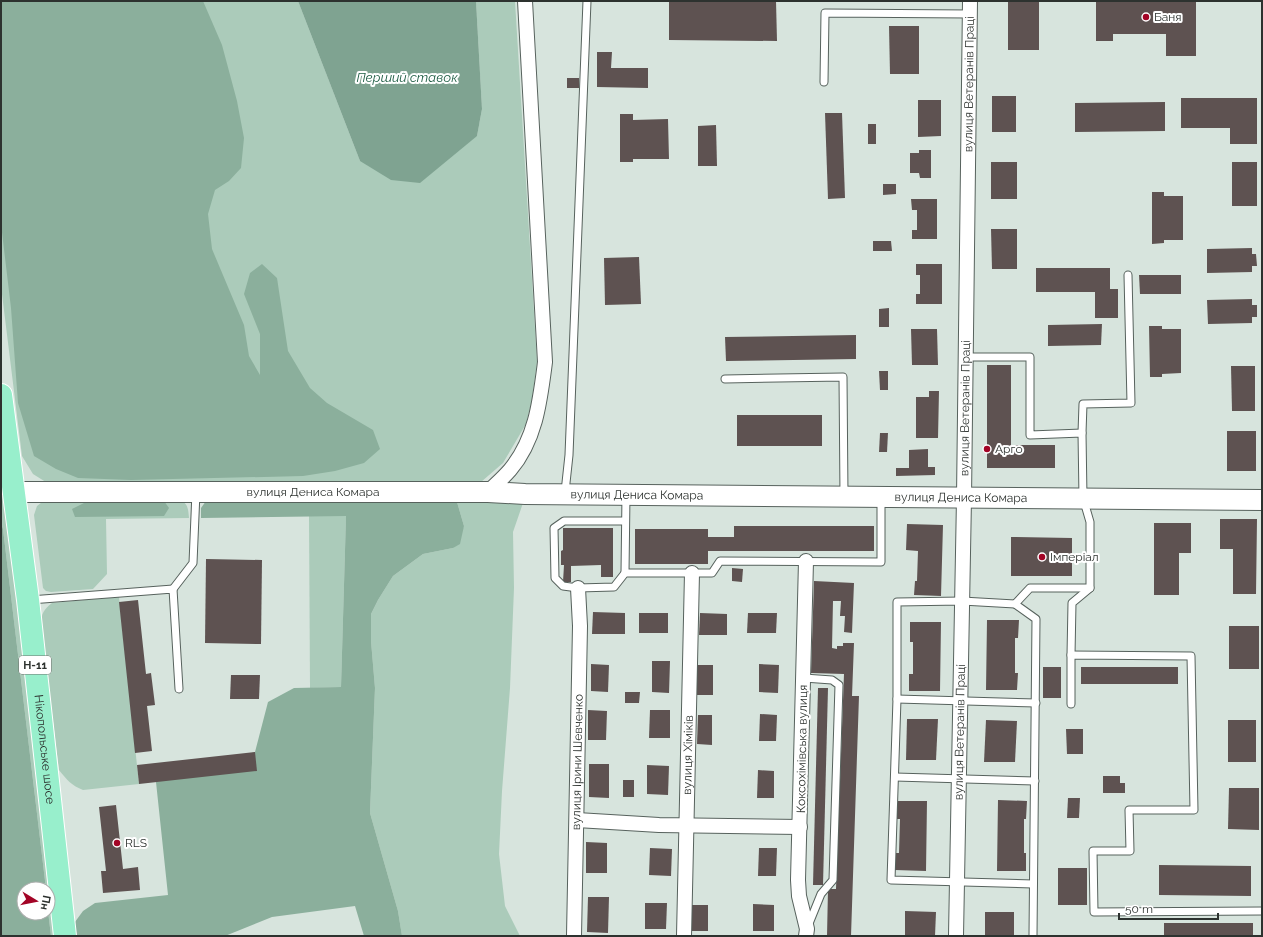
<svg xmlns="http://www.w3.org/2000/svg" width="1263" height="937" font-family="Raleway,sans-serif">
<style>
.green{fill:#abcbba}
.forest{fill:#8baf9c}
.water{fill:#7fa391}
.building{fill:#5e5251}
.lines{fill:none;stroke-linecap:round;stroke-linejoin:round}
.lane-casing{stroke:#57625d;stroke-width:9}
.street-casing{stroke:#57625d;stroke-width:16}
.secondary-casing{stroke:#57625d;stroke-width:22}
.primary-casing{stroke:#fff;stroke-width:24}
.lane{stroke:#fff;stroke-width:7}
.street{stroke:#fff;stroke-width:14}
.secondary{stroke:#fff;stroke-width:20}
.primary{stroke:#98efcc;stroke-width:22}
.poi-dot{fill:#a30426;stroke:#fff;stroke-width:1.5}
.labels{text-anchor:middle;stroke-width:4;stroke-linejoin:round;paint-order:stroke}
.shield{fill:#fff;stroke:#6c706d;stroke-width:1}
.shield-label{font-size:11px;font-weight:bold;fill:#2d322f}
.poi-label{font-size:12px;fill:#2d322f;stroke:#fff;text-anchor:start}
.street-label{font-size:12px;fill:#2d322f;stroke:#fff}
.water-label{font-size:13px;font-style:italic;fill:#1b5b41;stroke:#fff}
</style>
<rect width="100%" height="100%" fill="#d7e4dd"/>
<!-- green -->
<g class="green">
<path d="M1,1h297l62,160 117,-25 5,-27 -6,-108h39l22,361 -5,37 -6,25 -23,39 -22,19 -432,2 -16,-10 -11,-18 -21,-170z"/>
<path d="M1,459l54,477h-4l-3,-25v-22h-2l-43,-360 -2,-7z"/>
<path d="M178,498c10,6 10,9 11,20l-83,1 1,55 -14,15 -42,3 -5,-1 -3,-3 -9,-73 3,-9 9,-7z"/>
<path d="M457,502l66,1 -10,29 1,56 -4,100 -8,103 -3,63 6,52 15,30h-118l-4,-25 -28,-98 5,-125 -4,-47v-27l7,-14 15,-24 30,-22 30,-6 11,-22z"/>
<path d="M309,516h37l-5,171 -31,1z"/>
<path d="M119,597l20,187 -56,6c-11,-4 -17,-11 -24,-20l-18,-146c0,-10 3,-15 11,-21z"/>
</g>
<!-- forest -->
<g class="forest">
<path d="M1,1h202l19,44 15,56 7,37 -3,30 -12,13 -14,9 -7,24 4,35 32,76 5,31 11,19v-41l-16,-40 6,-21 12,-9 15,14 11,73 22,37 17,15 46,27 7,19 -16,14 -29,8 -32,5 -172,4 -53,-2 -22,-9 -22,-13 -16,-53 -7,-95 -10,-84z"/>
<path d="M164,501l5,7 -5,8 -89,1 -3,-8 12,-6z"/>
<path d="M206,501l251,1 7,24 -4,18 -7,4 -30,6 -30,22 -15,24 -7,14v27l4,47 -5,125 28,98 4,25h-38l-9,-30 -83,11 -47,19h-152l-1,-10 11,-15 12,-8 73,-8 -12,-113 99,-30 13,-50 26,-14 47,-1 5,-171 -145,2v-10z"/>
<path d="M1,522l2,7 43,360h-22v24h24v-2l3,25h-50z"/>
</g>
<!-- water -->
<path class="water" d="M298,1h178l6,108 -5,27 -57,47 -29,-3 -31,-19z"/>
<!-- building -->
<g class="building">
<path d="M669,1h107l1,40 -108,-1z"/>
<rect x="1008" y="1" width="31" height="49"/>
<path d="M1096,1h100v55h-30v-22h-53v7h-17z"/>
<path d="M889,26h30v48h-29z"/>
<path d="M597,52h15l-1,16h37v20l-51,-1z"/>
<rect x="567" y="78" width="12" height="10"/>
<rect x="992" y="96" width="24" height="36"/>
<path d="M1181,98h76v46h-27v-16h-49z"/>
<path d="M918,100h23v36l-23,1z"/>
<path d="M1165,102v29l-90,1v-29z"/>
<path d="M825,113h17l3,85 -17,1z"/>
<path d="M620,114h13v6l35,-1 1,40h-36v3h-13z"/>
<rect x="868" y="124" width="8" height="20"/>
<path d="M716,125l1,41h-19v-40z"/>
<path d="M919,150h12v28h-11l-1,-5h-9v-20h9z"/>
<rect x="991" y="162" width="26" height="37"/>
<rect x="1232" y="162" width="25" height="44"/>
<path d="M883,184h13v10l-13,1z"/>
<path d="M1152,192h12v4h19v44h-19v3l-12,1z"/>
<path d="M911,199h26v40h-25v-9h5v-20h-5z"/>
<path d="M991,229h26v40h-25z"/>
<path d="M873,241h18l1,10h-19z"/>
<path d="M1252,248v6h4l1,12h-5v6l-45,1v-24z"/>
<path d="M639,257l2,47 -36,1 -1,-47z"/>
<path d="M916,264h26v40h-26v-10h4v-19h-4z"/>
<path d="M1036,268h74v21h8v29h-23v-26h-59z"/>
<path d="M1139,275h42v19h-41z"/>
<path d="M1252,299v6h5v12h-5v6l-44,1 -1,-24z"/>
<path d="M889,308v19h-10v-18z"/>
<path d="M1102,324l-1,21 -53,1v-21z"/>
<path d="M1149,326h13v3h19v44l-19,1v3h-12z"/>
<path d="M911,329h26l1,36h-26z"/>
<path d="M856,335v24l-130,2 -1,-24z"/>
<path d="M987,365h24v80h44v23h-68z"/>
<path d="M1231,366h24v45h-23z"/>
<path d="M879,371h9v19h-8z"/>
<path d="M929,391h10l-1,47h-22v-41h13z"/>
<rect x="737" y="415" width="85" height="31"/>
<rect x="1227" y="431" width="29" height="40"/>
<path d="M880,433h8l-1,19h-8z"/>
<path d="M928,449v18h7v8l-39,1v-8h13v-18z"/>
<path d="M1220,519h37l-1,75h-23v-45h-13z"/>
<path d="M1154,523h37v30h-12v42h-25z"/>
<path d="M907,524l36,1 -2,71 -27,-1 1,-14h2l1,-30 -12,-1z"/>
<path d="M734,526h140v25h-166v13h-73v-35h73v8h26z"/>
<path d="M563,528h50v49h-12v-12l-30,1v16h-8l1,-17h-3v-14l2,-1z"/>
<path d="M1011,537l61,1v38h-61z"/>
<path d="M206,559l56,1 -1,84 -56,-1z"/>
<path d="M732,568l11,1 -1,13 -10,-1z"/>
<path d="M814,581l40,2 -2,50 -8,-1 1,-16h-5l1,-15h-8l-1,47 5,1v-3h6v-3h11l-2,53h7l-8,240h-24l1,-47h8l8,-215 -33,-1z"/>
<path d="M138,600l8,74 5,-1 4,32 -8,1 5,45 -17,2 -16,-151z"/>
<path d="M593,612l32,1v21h-33z"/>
<rect x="639" y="613" width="29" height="20"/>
<path d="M700,613l27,1v21h-28z"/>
<path d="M748,613h29l-1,20h-29z"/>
<path d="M987,620h32l-1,18h-3v35h3l-1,17h-31z"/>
<path d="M910,622h31l-1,69h-31v-17h4v-32h-3z"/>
<rect x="1229" y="626" width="30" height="43"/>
<path d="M652,661h18l-1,32 -17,-1z"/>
<path d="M591,664l18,1 -1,27 -17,-1z"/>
<path d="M759,664l20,1 -1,28 -19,-1z"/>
<rect x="697" y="665" width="16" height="30"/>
<rect x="1043" y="667" width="18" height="31"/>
<rect x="1081" y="667" width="97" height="17"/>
<path d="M231,675h29l-1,24h-29z"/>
<path d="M818,688h10l-5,197h-10z"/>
<path d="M625,692h15l-1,11h-14z"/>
<path d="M588,710l19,1 -1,29h-18z"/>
<path d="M650,710h20v28h-21z"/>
<path d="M760,714l17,1 -1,26h-17z"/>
<path d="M698,715h14v30l-15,-1z"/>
<path d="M907,719h31l-2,41h-30z"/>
<path d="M986,720l31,1 -2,41h-31z"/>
<rect x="1228" y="720" width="28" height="42"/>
<path d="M1066,729h17v25h-16z"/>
<path d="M255,752l2,19 -118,13 -2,-19z"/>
<path d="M589,764h20v34l-20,-1z"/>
<path d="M647,765l22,1 -1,29 -21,-1z"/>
<path d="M758,770l16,1v27h-17z"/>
<path d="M1103,776h17v7h5v10h-22z"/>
<rect x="623" y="780" width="11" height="17"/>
<path d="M1229,788h30v42l-31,-1z"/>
<path d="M1068,798h12l-1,20h-12z"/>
<path d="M998,800l29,1 -1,18h-2v34h2v18h-29z"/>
<path d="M896,801h31l-1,70 -31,-1v-17h4l1,-34h-4z"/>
<path d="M116,805l7,64 15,-2 2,23 -37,3 -2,-22h5l-7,-64z"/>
<path d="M586,842l21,1v30h-21z"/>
<path d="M650,848l22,1 -1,27 -22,-1z"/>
<path d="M759,848h18l-1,28h-18z"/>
<path d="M1159,865l92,1v30l-92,-1z"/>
<rect x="1058" y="868" width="29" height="37"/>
<path d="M588,897h21l-1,36 -21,-1z"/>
<path d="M645,903h22l-1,26h-21z"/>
<path d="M753,904l21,1v26h-21z"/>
<rect x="692" y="905" width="16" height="26"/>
<path d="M905,911l31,1 -1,24h-30z"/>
<rect x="985" y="912" width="29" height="24"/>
<rect x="1164" y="923" width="89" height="13"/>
</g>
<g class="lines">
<defs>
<g id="lane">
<path d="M824,82l1,-69 145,1"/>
<path d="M965,357h65v78l52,-2 1,65 7,24v66l-18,15 -1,52"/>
<path d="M725,379l118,-2 1,119"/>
<path d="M1082,433l1,-29 48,-1 -3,-128"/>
<path d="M565,492l4,-37 18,-454"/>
<path d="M625,521h-61l-10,7 1,50 8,8 15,2 36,-1 11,-14h87l8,-12 161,1v-64"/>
<path d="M625,573l1,-78"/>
<path d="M173,589l20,-26 3,-71"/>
<path d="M30,600l143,-11 6,100"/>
<path d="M1015,604l21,15 -3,317"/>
<path d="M804,678l28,2 7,5 -6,195 -12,14 -13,32"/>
<path d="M897,699l139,4"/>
<path d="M1071,704v-49l120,1 3,154h-65l1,41h-37l1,61 168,-1"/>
<path d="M895,777l140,4"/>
<path d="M1033,884l-142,-4 6,-181v-97l65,-1 53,3 15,-16h60"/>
</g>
<g id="street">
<path d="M488,492c7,-7 15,-14 22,-22 26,-31 30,-69 35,-108l-20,-361"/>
<path d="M806,561l-8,319 1,16 8,33 -1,7"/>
<path d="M577,820l82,5 141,2"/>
<path id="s1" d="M574,936l6,-310 -2,-38"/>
<path id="s2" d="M684,936l8,-363"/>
<path id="s3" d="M956,936l8,-438 6,-497"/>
</g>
<g id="secondary">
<path id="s4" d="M13,492h475l37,2 737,6"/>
</g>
<g id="primary">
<path id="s5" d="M1,395l27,205 37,336"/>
</g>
</defs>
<!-- lane casing -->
<use href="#lane" class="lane-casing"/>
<!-- street casing -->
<use href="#street" class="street-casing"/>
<!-- secondary casing -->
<use href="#secondary" class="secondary-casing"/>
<!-- primary casing -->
<use href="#primary" class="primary-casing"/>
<!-- lane -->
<use href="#lane" class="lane"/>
<!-- street -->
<use href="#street" class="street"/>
<!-- secondary -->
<use href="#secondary" class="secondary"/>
<!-- primary -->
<use href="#primary" class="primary"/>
</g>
<!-- markers -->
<g class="poi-dot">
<circle cx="1146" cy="17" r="4"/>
<circle cx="987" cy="449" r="4"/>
<circle cx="1042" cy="557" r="4"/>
<circle cx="117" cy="843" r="4"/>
</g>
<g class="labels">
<!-- shield labels -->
<rect class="shield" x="19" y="656" width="32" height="18" rx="3"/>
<g class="shield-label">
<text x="35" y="669">Н-11</text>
</g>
<!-- poi labels -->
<g class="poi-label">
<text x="1154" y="21">Баня</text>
<text x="995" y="453">Арго</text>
<text x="1050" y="561">Імперіал</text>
<text x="125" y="847">RLS</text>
</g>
<!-- street labels -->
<g class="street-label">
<text dy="4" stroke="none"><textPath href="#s3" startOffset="852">вулиця Ветеранів Праці</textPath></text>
<text dy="4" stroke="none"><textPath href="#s3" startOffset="528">вулиця Ветеранів Праці</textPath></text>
<text dy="4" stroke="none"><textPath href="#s4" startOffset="300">вулиця Дениса Комара</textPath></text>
<text dy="4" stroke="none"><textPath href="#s4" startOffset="624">вулиця Дениса Комара</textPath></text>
<text dy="4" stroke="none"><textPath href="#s4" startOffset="948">вулиця Дениса Комара</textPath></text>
<text dy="4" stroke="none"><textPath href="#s3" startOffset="204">вулиця Ветеранів Праці</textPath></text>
<text dy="4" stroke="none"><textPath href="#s5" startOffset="357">Нікопольське шосе</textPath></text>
<text transform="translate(802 749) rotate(-89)" y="4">Коксохімівська вулиця</text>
<text dy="4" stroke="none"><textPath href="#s2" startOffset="181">вулиця Хіміків</textPath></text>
<text dy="4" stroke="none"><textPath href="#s1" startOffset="174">вулиця Ірини Шевченко</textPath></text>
</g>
<!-- water labels -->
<g class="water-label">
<text x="407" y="82">Перший ставок</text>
</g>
</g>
<!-- border -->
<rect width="1263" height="937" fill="none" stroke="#2d322f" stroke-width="4"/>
<!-- north arrow -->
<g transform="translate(36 901) rotate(100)"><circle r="19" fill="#ffffff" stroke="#abadac"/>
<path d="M0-3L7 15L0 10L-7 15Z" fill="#a30426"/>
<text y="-6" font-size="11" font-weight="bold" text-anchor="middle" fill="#2d322f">Пн</text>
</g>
<!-- scale -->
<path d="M1119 913v6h99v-6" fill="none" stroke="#2d322f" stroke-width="2"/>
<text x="1125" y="913" font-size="12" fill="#2d322f" stroke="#ffffff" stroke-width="3" paint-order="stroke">50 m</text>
</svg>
